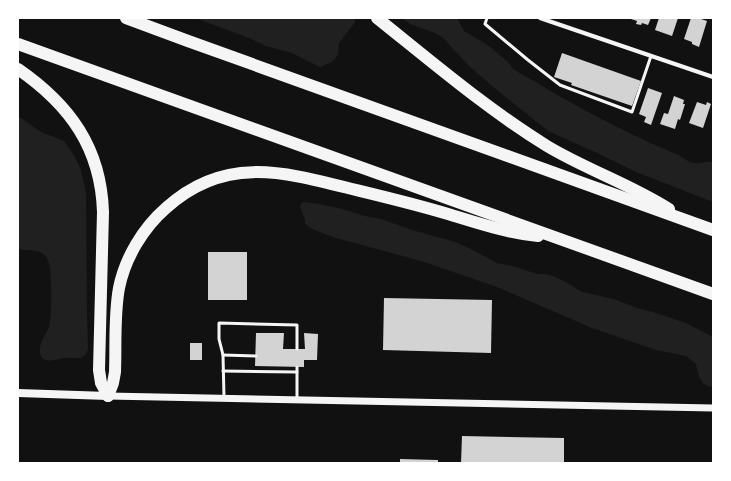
<svg xmlns="http://www.w3.org/2000/svg" width="731" height="481" font-family="'Asap Condensed',sans-serif">
<style>
.green{fill:#202020}
.building{fill:#d3d3d3}
.lines{fill:none;stroke-linecap:round;stroke-linejoin:round}
.service{stroke:#f5f5f5;stroke-width:3}
.minor{stroke:#f5f5f5;stroke-width:4}
.tertiary{stroke:#f5f5f5;stroke-width:7}
.secondary{stroke:#f5f5f5;stroke-width:8}
.motorway{stroke:#f5f5f5;stroke-width:12}
</style>
<rect width="100%" height="100%" fill="#111"/>
<!-- green -->
<g class="green">
<path d="M195,18h160v4l-16,21 -1,12 -6,7 -12,5 -28,-14 -26,-7 -17,-8z"/>
<path d="M402,18h55l7,13 25,15 19,16 5,7c54,32 105,61 163,85 6,2 12,9 19,9 6,1 11,-2 18,-1v40l-77,-30 -39,-19 -49,-22 -50,-40 -29,-25 -26,-28 -8,-5 -25,-9z"/>
<path d="M18,116l23,16 23,9 10,14 7,15 5,24 1,119 1,35c-2,14 -14,9 -24,10 -7,1 -19,6 -23,-2 -4,-11 4,-20 8,-29 3,-10 3,-54 0,-64 -1,-4 -4,-8 -7,-10 -4,-3 -18,-3 -24,-4z"/>
<path d="M305,202l14,2 23,5 23,7 16,3 31,11 40,11 15,6 30,16 16,3 24,8h8l8,2 15,7 14,9 32,7 23,9 16,4 33,11 27,14v50c-13,-1 -15,-12 -17,-23l-10,-8 -30,-6 -64,-22 -95,-41 -76,-26 -85,-23 -24,-9 -7,-5v-5l-5,-12 1,-4z"/>
</g>
<!-- building -->
<g class="building">
<path d="M632,18h19l-3,7 -6,-2 -1,2 -5,-1 1,-3 -6,-2z"/>
<path d="M659,18h19l-6,18 -17,-6z"/>
<path d="M691,18h7l9,3 -8,26 -7,-3v-2l-8,-3z"/>
<path d="M562,53l79,28 -9,25 -61,-21 1,-2 -18,-6z"/>
<path d="M648,88l14,5 -11,32 -7,-3 2,-5 -7,-3z"/>
<path d="M674,96l10,4 -1,4h2l-5,16 -2,-1 -3,10 -15,-5 4,-11 4,1z"/>
<path d="M697,102l9,3 1,-3 4,2 -8,24 -14,-5z"/>
<rect x="208" y="252" width="39" height="48"/>
<path d="M384,298l108,2 -1,53 -108,-3z"/>
<path d="M256,333h28l-1,16h22l-1,-16 14,1 -1,26h-13v7l-49,-1z"/>
<rect x="190" y="343" width="12" height="17"/>
<path d="M462,436l102,2v25h-103z"/>
<path d="M400,459l38,1v3h-38z"/>
</g>
<g class="lines">
<!-- service -->
<g class="service">
<path d="M487,18l-2,6 43,36 32,25 72,27 19,-56"/>
<path d="M223,355l33,1"/>
<path d="M297,367v32"/>
<path d="M223,371l74,1"/>
<path d="M224,397l-1,-42 -4,-16v-16l78,2v24"/>
</g>
<!-- minor -->
<path class="minor" d="M540,18l173,59"/>
<!-- tertiary -->
<path class="tertiary" d="M108,396l605,12"/>
<!-- secondary -->
<path class="secondary" d="M18,393l90,3"/>
<!-- motorway -->
<g class="motorway">
<path d="M126,18l62,23 525,189"/>
<path d="M377,18c55,44 110,91 170,128 40,24 83,38 122,63"/>
<path d="M18,44l695,250"/>
<path d="M18,69c52,36 83,79 85,143l-4,158 2,13 7,13"/>
<path d="M108,396l5,-13 2,-11c1,-28 -1,-57 4,-84 6,-30 24,-60 47,-80 57,-52 115,-37 182,-20 33,8 67,16 100,26 30,9 59,19 90,22"/>
</g>
</g>
<!-- border -->
<rect width="731" height="481" fill="none" stroke="#ffffff" stroke-width="38"/>
</svg>
